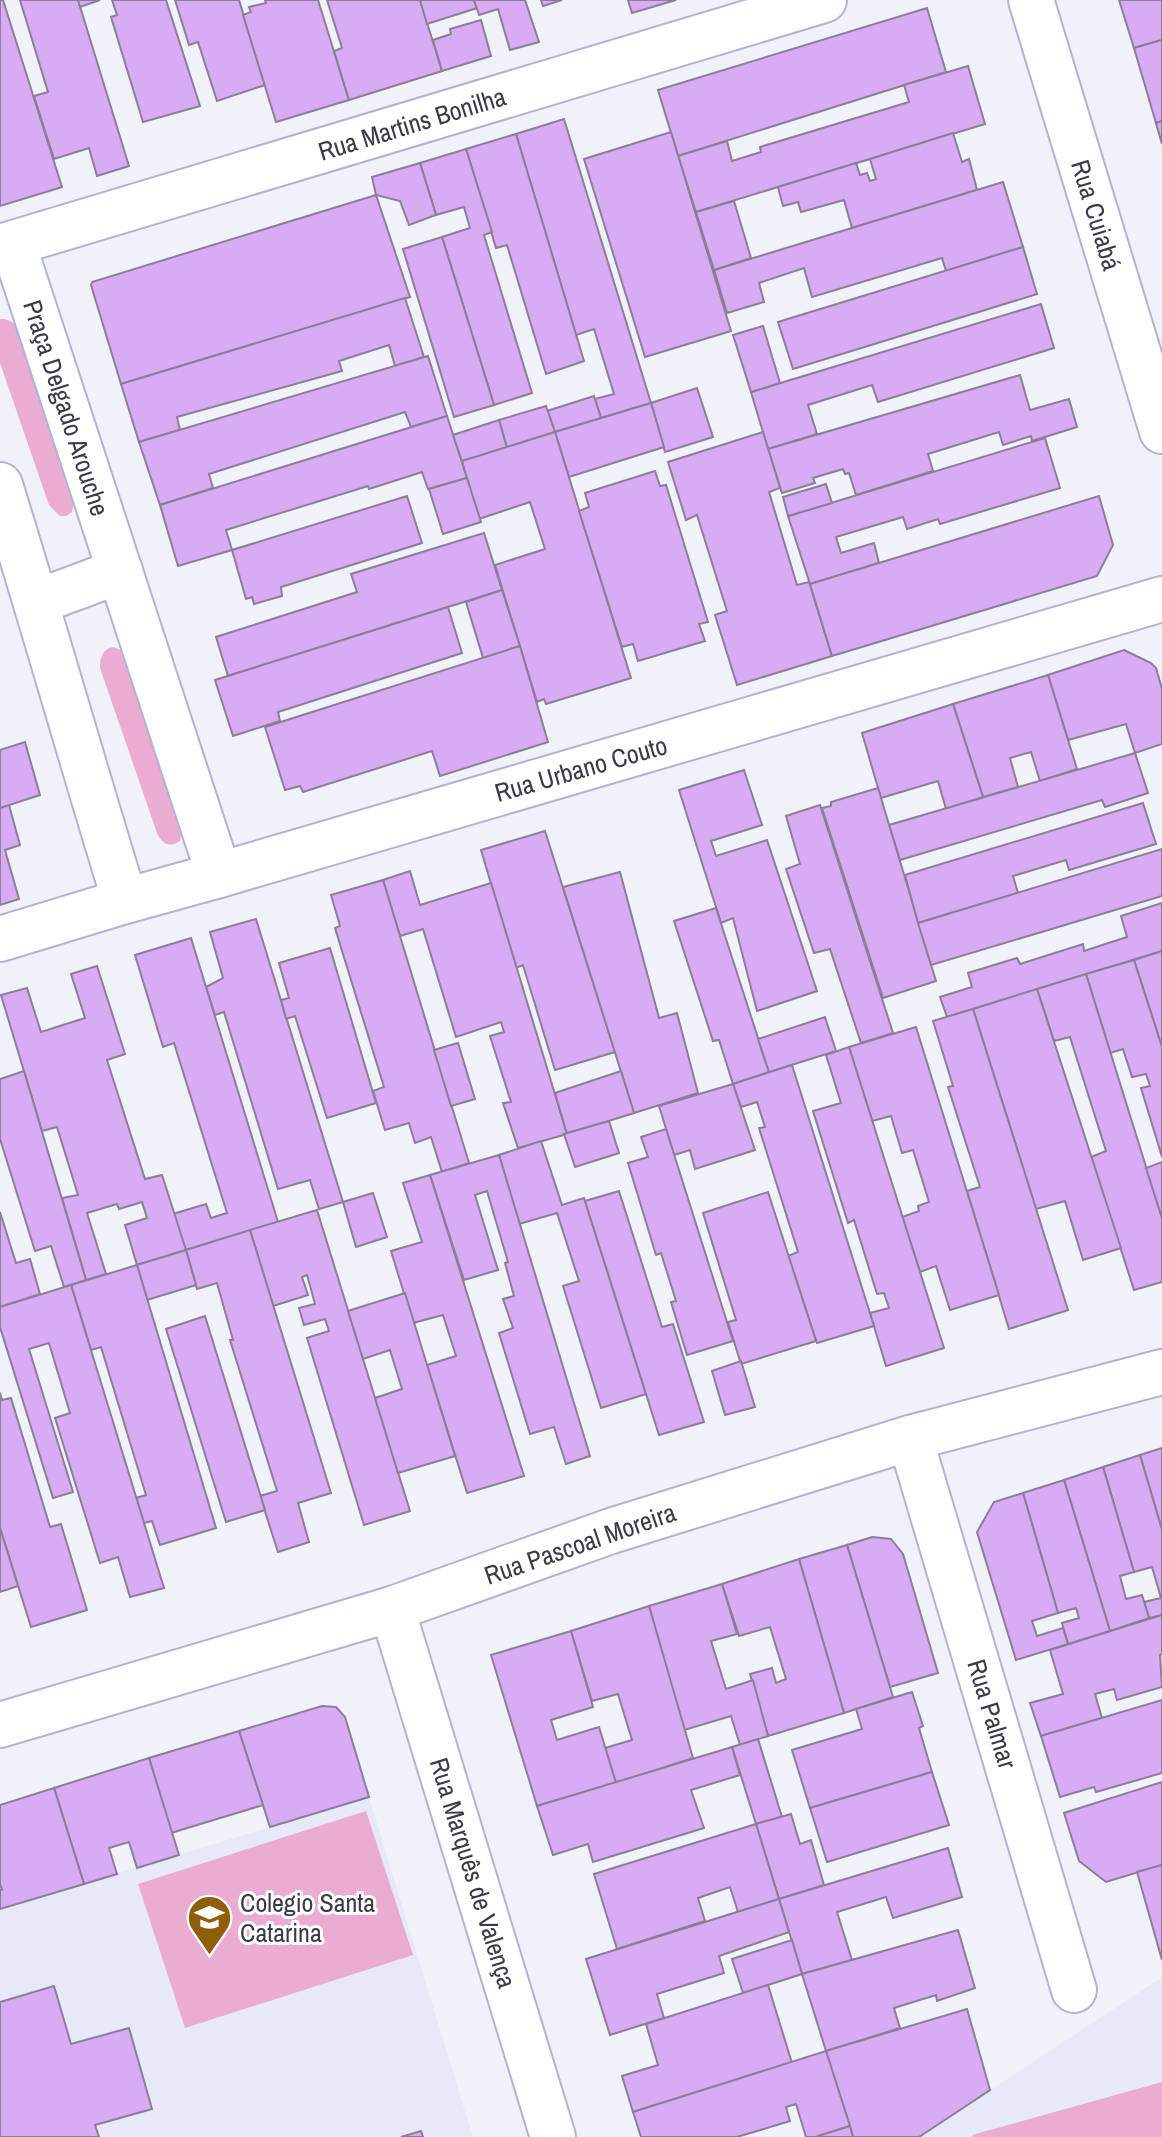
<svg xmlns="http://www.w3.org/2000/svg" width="1162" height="2137" font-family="'Archivo Narrow',sans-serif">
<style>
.built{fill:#e7e9f9}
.green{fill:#eaacd1}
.building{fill:#d8acf5;stroke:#8d7d98;stroke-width:2}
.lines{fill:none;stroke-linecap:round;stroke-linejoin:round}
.minor-casing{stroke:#b0b3d3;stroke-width:48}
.minor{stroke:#fff;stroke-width:44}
.labels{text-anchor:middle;stroke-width:6;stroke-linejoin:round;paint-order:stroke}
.street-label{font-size:26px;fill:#3a3b48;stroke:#fff}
.poi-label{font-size:26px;fill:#3a3b48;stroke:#fff;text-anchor:start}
</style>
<rect width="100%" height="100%" fill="#f1f2f9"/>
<!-- built -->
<g class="built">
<path d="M369,1797l104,340h-473v-228z"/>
<path d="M1162,1977v160h-243z"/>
</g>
<!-- green -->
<g class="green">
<path d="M0,319c11,-1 16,6 23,14l51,168 -2,11 -6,4h-6l-11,-11 -49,-142z"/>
<path d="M113,647l8,3 10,12 51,168 -2,11c-11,7 -18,3 -23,-8l-57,-165c0,-11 3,-19 13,-21z"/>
<path d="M366,1811l47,144 -228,73 -47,-144z"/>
<path d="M1162,2082v55h-189l-1,-2z"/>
</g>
<!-- building -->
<g class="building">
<path d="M0,0h3l59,187 -62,19z"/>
<path d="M20,0h58l51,166 -32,10 -8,-28 -35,11 -20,-63 14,-4z"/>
<path d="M78,0h22l-20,7z"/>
<path d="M112,0h54l34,106 -57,16 -32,-105 6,-2z"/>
<path d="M175,0h64l26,85 -48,16 -19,-59 -9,3z"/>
<path d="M265,0h53l31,100 -73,22 -33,-107 8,-3 -2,-5 17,-4z"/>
<path d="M327,0h93l22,71 -93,29 -15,-49 8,-3z"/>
<path d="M420,0h54l3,8 -50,16z"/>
<path d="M474,0h51l14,42 -29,8 -12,-41 -19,6z"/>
<path d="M541,0h21l-19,6z"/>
<path d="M628,0h48l-44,13z"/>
<path d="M1119,0h43v40l-28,8z"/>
<path d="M927,8l19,64 -268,84 -20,-66z"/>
<path d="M481,20l10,36 -49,15 -9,-31 18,-6 -1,-5z"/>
<path d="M1162,40v81l-6,2 -22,-75z"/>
<path d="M968,66l17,58 -289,88 -18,-56 49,-15 5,20 29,-9 -1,-5 149,-45 -5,-17z"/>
<path d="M564,119l87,284 -50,15 -6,-19 19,-5 -20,-65 -18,6 -60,-201z"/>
<path d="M1162,121v23l-6,-21z"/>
<path d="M671,132l60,199 -86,26 -61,-198z"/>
<path d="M953,133l9,29 7,-3 8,31 -125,38 -8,-28 -43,12 -3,-10 -15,4 -5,-19 78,-24 4,12 7,-2 3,8 6,-2 -6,-20z"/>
<path d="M516,134l68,227 -38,13 -39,-129 -11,3 -30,-99z"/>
<path d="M466,149l26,83 -8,3 48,158 -38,12 -52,-168 28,-9 -6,-21 -28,8 -16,-52z"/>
<path d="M420,163l16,52 -27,10 -9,-24 -24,-6 -4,-18z"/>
<path d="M1003,182l20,65 -77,24 -4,-13 -130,39 -8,-29 -45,15 5,19 -37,11 -13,-43z"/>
<path d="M376,195l34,102 -289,87 -30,-99 1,-3z"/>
<path d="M734,201l17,57 -37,12 -18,-58z"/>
<path d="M442,237l52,168 -40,12 -51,-168z"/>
<path d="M1023,247l14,47 -244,75 -15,-47z"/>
<path d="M405,298l19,59 -29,9 -6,-21 -50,16 3,10 -165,46 3,13 -41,12 -18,-58z"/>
<path d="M1041,304l13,44 -176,54 -6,-17 -64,20 9,29 -49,15 -17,-57z"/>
<path d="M763,326l17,57 -29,9 -18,-57z"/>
<path d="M428,356l19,60 -36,11 -6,-15 -196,62 4,14 -53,17 -21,-63z"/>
<path d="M1020,375l10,35 39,-11 8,28 -45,14 -1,-5 -28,9 -4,-13 -71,22 5,17 -77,24 -7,-22 -4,1 -2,-5 -30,9 2,5 -33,10 -14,-44z"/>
<path d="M697,388l16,49 -48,15 -14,-49z"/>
<path d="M594,396l7,22 -46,14 -8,-21z"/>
<path d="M651,403l13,44 -95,30 -14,-45z"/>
<path d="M546,406l9,26 -48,16 -8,-28z"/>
<path d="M447,416l20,62 -39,11 -6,-17 -53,17 -1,-3 -142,44 6,20 -54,16 -18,-61z"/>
<path d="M499,420l8,28 -45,13 -9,-26z"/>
<path d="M555,432l76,246 -85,26 -2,-5 -7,3 -42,-137 50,-16 -15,-47 -51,17 -17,-58z"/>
<path d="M763,432l17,56 -11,4 28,93 12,-3 23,74 -95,29 -22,-70 12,-4 -30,-96 -11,5 -18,-58z"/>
<path d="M1045,438l15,50 -120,36 -2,-5 -31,10 -4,-12 -67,20 5,16 33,-10 5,20 -69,21 -22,-68z"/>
<path d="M655,471l5,15 6,-1 42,137 -9,2 6,17 -67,20 -5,-17 -11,3 -43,-136 10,-4 -4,-14z"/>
<path d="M467,478l14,44 -38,12 -14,-45z"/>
<path d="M826,484l6,19 -44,13 -5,-19z"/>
<path d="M407,496l15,47 -141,44 1,9 -28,8 -2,-7 -6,2 -14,-49z"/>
<path d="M1099,496l14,49 -16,31 -265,80 -22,-72z"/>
<path d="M484,533l18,57 -274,86 -12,-39 141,-45 -6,-18z"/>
<path d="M502,590l18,56 -37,12 -17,-56z"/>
<path d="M448,607l14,46 -184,59 2,9 -47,15 -18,-56z"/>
<path d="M520,646l28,96 -108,34 -8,-25 -129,41 -3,-6 -15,4 -20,-63z"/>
<path d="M1124,650l27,13 5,5 6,21v55l-27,9 -9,-29 -58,16 -20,-65z"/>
<path d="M1048,675l29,94 -37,12 -9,-29 -21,6 8,29 -35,10 -30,-93z"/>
<path d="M953,704l30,93 -37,12 -8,-28 -57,17 -19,-65z"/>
<path d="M25,742l15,53 -40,13v-58z"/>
<path d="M1135,753l13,40 -43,14 -3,-7 -202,60 -11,-35z"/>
<path d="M744,770l18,55 -51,16 5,15 51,-16 50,151 -60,20 -24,-93 -12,5 -42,-133z"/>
<path d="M878,788l58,193 -53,17 -61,-190 9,-2v-4z"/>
<path d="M1143,803l13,41 -87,26 -3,-10 -53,16 5,17 -100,30 -13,-48z"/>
<path d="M9,805l11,40 -15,5 14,49 -19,6v-97z"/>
<path d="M820,805l73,228 -32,10 -31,-94 -16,4 -28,-84 14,-5 -14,-48z"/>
<path d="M545,831l70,221 -60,18 -32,-105 -7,3 -35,-118z"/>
<path d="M1162,849v47l-231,69 -13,-42z"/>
<path d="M410,871l10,34 71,-22 76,251 -49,14 -15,-45 8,-1 -21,-66 14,-4 -3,-10 -45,15 -33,-108 -23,7 -17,-56z"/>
<path d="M620,872l39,146 18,-5 21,80 -64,20 -71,-226z"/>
<path d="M383,880l86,283 -27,9 -11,-35 -16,6 -6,-20 -24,7 -12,-39 11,-4 -49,-159 5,-2 -9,-31z"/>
<path d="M1162,903v48l-215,66 -7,-20 32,-10 -4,-14 49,-15 3,6 63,-20 1,7 43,-14 -6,-21z"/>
<path d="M716,908l53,164 -36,12 -14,-44 -6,1 -39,-120z"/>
<path d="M256,919l87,283 -24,7 -9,-29 -32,9 -54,-177 -9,3 -9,-28 17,-9 -13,-46z"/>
<path d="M191,938l87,284 -92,28 -13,-36 33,-10 5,14 16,-5 -53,-170 -11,4 -28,-92z"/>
<path d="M330,948l46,155 -49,15 -32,-102 -9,3 -5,-19 8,-2 -10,-35z"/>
<path d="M1162,951v96l-28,-87z"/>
<path d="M1134,960l28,87v110l-21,-69 9,-2 -4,-12 -14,3 -9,-28 -13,4 -24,-79z"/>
<path d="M97,966l28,88 -18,6 38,119 17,-4 24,75 -49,15 -12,-40 22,-7 -5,-16 -23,7 -2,-5 -30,9 19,61 -20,6 -24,-82 16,-3 -21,-68 -15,4 -41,-136 26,-7 14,44 44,-14 -14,-44z"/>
<path d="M1086,974l76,244v64l-28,8 -43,-133 15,-6 -36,-114 -16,4 -17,-52z"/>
<path d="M1037,989l84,259 -38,12 -18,-59 -29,8 -63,-200z"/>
<path d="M973,1009l95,301 -59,19 -42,-138 13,-4 -32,-100 5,-1 -20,-65z"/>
<path d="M825,1017l11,34 -67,21 -11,-33z"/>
<path d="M916,1027l83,268 -49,15 -14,-44 -16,6 -18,-55 17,-6 -1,-5 11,-4 -16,-52 -11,3 -11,-37 -19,5 -23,-74z"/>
<path d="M458,1043l17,56 -24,7 -17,-56z"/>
<path d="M849,1047l95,301 -58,18 -16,-53 19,-5 -5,-15 -7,1 -23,-74 -6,3 -35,-112 28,-8 -15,-48z"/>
<path d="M792,1065l82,261 -57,17 -29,-87 10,-4 -39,-124 6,-1 -8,-25 -16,5 -8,-23z"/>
<path d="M24,1071l62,209 -22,7 -13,-41 -16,5 -35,-112v-60z"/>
<path d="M621,1071l13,42 -67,21 -12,-41z"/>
<path d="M733,1084l22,66 -60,19 -5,-19 -16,5 -15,-49z"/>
<path d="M609,1121l10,32 -44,14 -11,-33z"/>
<path d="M666,1129l67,212 -46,14 -16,-53 5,-1 -15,-48 -5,2 -28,-92 20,-6 -7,-20z"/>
<path d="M541,1141l21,64 22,-7 1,3 61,193 -45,14 -38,-122 16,-5 -22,-68 -38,11 -20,-69z"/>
<path d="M499,1155l91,301 -24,8 -12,-37 -24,7 -31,-101 14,-5 -10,-29 11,-3 -9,-33 3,-1 -21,-71 -12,4 23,75 -34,10 -34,-105z"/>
<path d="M1162,1162v56l-16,-50z"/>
<path d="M430,1175l94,301 -57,17 -40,-128 29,-9 -13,-41 -30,8 -22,-72 31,-9 -19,-59z"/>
<path d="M619,1191l43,136 11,-3 31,98 -45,13 -74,-234z"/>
<path d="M768,1192l48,149 -75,23 -13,-42 8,-2 -33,-107z"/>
<path d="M373,1193l14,44 -31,10 -13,-45z"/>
<path d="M317,1210l93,301 -46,14 -57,-187 22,-7 -4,-12 -21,6 -5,-17 16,-4 -8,-29 -5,2 6,18 -35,11 -23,-76z"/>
<path d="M0,1212l16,51 14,-4 10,35 -40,13z"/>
<path d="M250,1230l81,263 -33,10 11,39 -31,10 -18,-56 17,-5 -47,-151h3l-16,-57 -20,6 -11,-39z"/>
<path d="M186,1250l10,35 -49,15 -10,-35z"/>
<path d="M137,1265l79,263 -56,17 -8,-24 -8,2 -8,-25 10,-3 -45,-148 -10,3 -20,-65z"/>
<path d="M71,1285l93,303 -34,9 -12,-40 -18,6 -45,-145 15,-5 -21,-70 -20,6 44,143 -20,6 -53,-171v-20z"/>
<path d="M405,1293l50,163 -57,17 -23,-75 27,-9 -12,-39 -27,9 -15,-48z"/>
<path d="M205,1316l60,194 -39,12 -60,-193z"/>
<path d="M741,1361l14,46 -30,8 -13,-44z"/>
<path d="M0,1393l2,7 9,-2 39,129 11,-3 26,86 -56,17 -31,-99z"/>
<path d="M1162,1448v82l-22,-75z"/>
<path d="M1140,1455l22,75v85l-13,3 -5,-16 17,-4 -9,-31 -18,5 -31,-105z"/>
<path d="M1103,1467l31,105 -14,4 6,23 16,-4 7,23 -39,13 -46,-151z"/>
<path d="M1064,1480l46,151 -42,13 -6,-21 17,-5 -3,-10 -18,5 -35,-120z"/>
<path d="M1023,1493l35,120 -26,8 5,15 26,-8 5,16 -52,16 -39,-128 17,-30z"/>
<path d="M0,1528l18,58 -18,6z"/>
<path d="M872,1537l19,2 12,15 35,119 -48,14 -43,-142z"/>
<path d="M847,1545l46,152 -49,16 -45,-154z"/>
<path d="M799,1559l45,154 -76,23 -18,-62 22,-6 4,15 10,-4 -16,-52 -31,9 -17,-52z"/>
<path d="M722,1584l15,50 -26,7 15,48 27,-9 15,56 -28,9 -9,-29 -47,14 -35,-124z"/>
<path d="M649,1606l44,152 -77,25 -11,-35 27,-8 -14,-46 -26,7 -21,-70z"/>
<path d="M1162,1615v39l-2,1 2,32 -45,13 -3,-11 -19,5 7,24 -61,18 -11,-33 33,-9 -13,-44z"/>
<path d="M571,1631l22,76 -42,13 6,20 42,-13 17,56 -79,23 -46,-151z"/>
<path d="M912,1692l11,34 -4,2 13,44 -122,36 -18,-58 70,-21 -6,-20z"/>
<path d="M1162,1700v73l-66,19 -2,-5 -34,10 -19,-61z"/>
<path d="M322,1706l14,1 9,10 24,80 -99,30 -31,-96z"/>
<path d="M239,1731l24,74 -92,28 -22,-75z"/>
<path d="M758,1739l24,78 -26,7 -24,-77z"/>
<path d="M732,1747l8,28 -49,15 13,38 -111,34 -5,-18 -35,11 -16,-49z"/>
<path d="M149,1758l30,97 -42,13 -8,-26 -20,6 8,26 -33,10 -30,-96z"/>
<path d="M932,1772l17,53 -122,37 -17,-54z"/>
<path d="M1162,1782v83l-56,17 -27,-21 -15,-48z"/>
<path d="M54,1788l30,96 -84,25v-19h2l-2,-6v-79z"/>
<path d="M791,1814l9,30 11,-4 13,45 -45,14 -23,-75z"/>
<path d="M756,1824l23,75 -41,13 -8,-25 -32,11 7,23 -88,28 -23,-75z"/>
<path d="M948,1848l14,49 -69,21 -7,-21 -49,15 15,48 -50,14 -23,-75z"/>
<path d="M1162,1865v95l-25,-88z"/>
<path d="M779,1899l10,33 -70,24 5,17 -67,21 7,24 -54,17 -24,-76z"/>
<path d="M958,1930l17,58 -38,13 -1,-6 -42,13 6,20 -74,23 -24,-77z"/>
<path d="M792,1940l10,34 -59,19 -11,-34z"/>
<path d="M768,1985l24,78 -159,49 -11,-36 36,-11 -12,-41z"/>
<path d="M54,1986l17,58 58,-16 23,81 -57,16 4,12h-99v-135z"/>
<path d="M967,2009l23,81 -71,47h-66l-27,-86z"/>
<path d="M826,2051l24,75 -34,11h-10l-10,-33 -10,3 4,14 -53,16h-96l-8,-25z"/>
<path d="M850,2126l3,11h-35v-1z"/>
<path d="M421,2131l2,6h-22z"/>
</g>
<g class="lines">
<defs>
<g id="minor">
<path d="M1031,0l131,431"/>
<path d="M13,244l206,631"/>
<path d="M0,247l824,-247"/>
<path d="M0,485c43,138 82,277 125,416"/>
<path d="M37,602l83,-31"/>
<path d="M0,939l125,-38 94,-26 943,-276"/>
<path d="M910,1438l164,552"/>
<path d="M392,1609l161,528"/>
<path d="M0,1725l392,-116 219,-78 299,-93 252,-66"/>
</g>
</defs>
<!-- minor casing -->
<use href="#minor" class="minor-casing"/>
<!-- minor -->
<use href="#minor" class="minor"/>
</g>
<!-- icons -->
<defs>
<symbol id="school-pin" viewBox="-11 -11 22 30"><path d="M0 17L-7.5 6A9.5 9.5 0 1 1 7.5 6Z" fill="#8e5f08" stroke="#fff"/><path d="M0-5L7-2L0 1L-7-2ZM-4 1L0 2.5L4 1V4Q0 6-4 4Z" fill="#fff"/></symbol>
</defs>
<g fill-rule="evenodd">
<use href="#school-pin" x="184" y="1892" width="51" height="69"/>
</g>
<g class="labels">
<!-- street labels -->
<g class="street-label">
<text transform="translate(412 124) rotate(-17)" y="9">Rua Martins Bonilha</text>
<text transform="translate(1096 215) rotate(73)" y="9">Rua Cuiabá</text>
<text transform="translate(66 408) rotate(72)" y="9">Praça Delgado Arouche</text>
<text transform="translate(581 769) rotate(-16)" y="9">Rua Urbano Couto</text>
<text transform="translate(580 1544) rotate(-19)" y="9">Rua Pascoal Moreira</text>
<text transform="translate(992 1714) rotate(73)" y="9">Rua Palmar</text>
<text transform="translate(473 1873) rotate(73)" y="9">Rua Marquês de Valença</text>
</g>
<!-- poi labels -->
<g class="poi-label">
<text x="240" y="1912">Colegio Santa<tspan x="240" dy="30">Catarina</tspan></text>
</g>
</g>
</svg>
